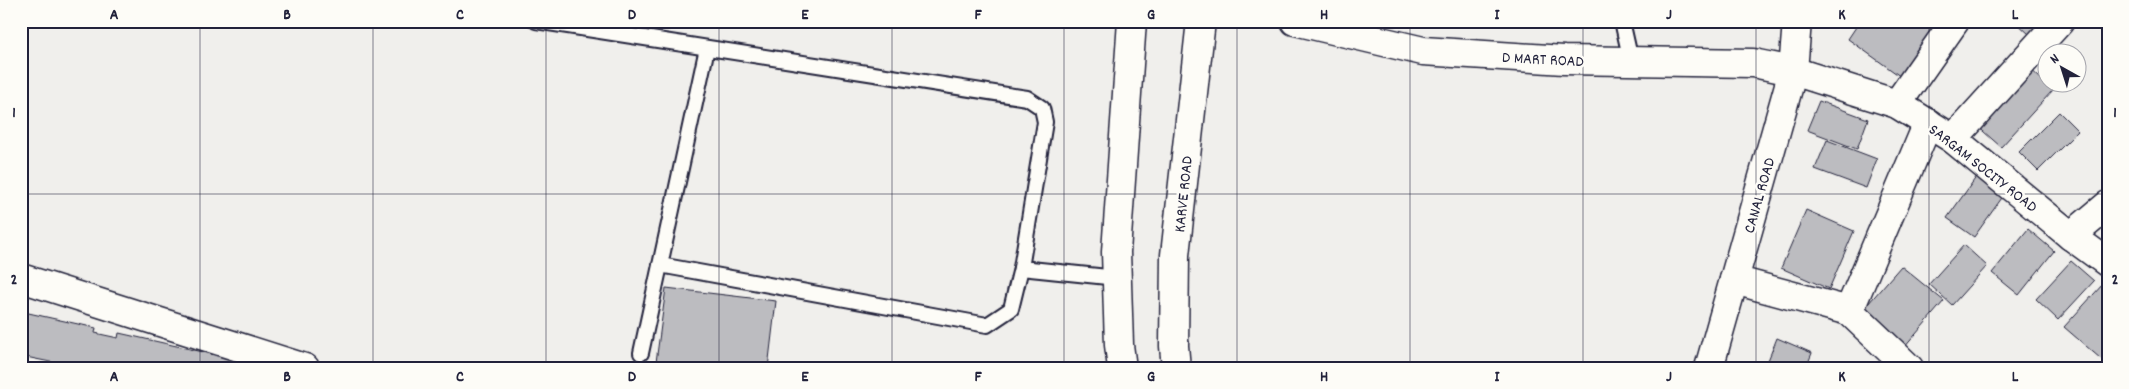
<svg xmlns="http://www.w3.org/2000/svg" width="2129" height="389" font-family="Dekko,sans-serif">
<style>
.building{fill:#bcbcc0;stroke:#22223b}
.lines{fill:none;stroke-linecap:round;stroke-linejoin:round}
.lane-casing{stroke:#22223b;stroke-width:18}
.street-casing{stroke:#22223b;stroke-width:31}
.secondary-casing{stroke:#22223b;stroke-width:31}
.primary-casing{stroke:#22223b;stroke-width:31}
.lane{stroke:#fdfcf7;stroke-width:14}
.street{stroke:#fdfcf7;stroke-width:28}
.secondary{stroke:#fdfcf7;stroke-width:28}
.primary{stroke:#fdfcf7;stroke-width:28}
.grid{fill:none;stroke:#22223b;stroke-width:1;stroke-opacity:0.55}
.labels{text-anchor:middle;stroke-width:5;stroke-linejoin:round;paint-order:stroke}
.street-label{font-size:16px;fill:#22223b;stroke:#fdfcf7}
.neatline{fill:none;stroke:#22223b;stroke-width:2}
.grid-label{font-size:16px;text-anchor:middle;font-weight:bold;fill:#22223b}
</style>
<rect width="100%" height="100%" fill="#f0efec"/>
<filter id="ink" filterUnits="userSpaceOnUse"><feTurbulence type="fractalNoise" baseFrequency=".02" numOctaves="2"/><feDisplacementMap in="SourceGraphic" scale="10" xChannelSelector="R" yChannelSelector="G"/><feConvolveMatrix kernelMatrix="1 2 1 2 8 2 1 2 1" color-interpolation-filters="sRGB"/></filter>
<g filter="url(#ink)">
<!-- building -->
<g class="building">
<path d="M1860,21h85l-41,58 -56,-40z"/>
<path d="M2015,21h26l-11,14z"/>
<path d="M2090,21h18v17z"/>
<path d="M2027,66l26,24 -52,57 -26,-23z"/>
<path d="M1819,101l49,18 -11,30 -50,-19z"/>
<path d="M2059,112l19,19 -40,40 -19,-19z"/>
<path d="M1827,140l50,19 -11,29 -51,-19z"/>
<path d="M1977,176l27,19 -30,42 -27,-19z"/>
<path d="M1806,210l48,21 -25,58 -48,-21z"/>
<path d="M2028,229l26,22 -35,44 -27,-22z"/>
<path d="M1964,245l23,21 -35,39 -23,-21z"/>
<path d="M2071,261l23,20 -36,39 -22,-21z"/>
<path d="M1901,266l43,35 -40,47 -43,-36z"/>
<path d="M2103,284l5,5v76l-44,-38z"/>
<path d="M666,288l110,13 -8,67h-60l-52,-6z"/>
<path d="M24,312l72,16 -1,5 23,5 1,-5 124,28 -2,7h-176v-3l-44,-9v-30z"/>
<path d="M1777,338l35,15 -6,15h-41z"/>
</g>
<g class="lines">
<defs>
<g id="lane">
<path d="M536,21l491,77 15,10 3,14 -24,146 96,10"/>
<path d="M1622,21l9,40"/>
<path d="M660,265l327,60 24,-16 10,-41"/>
<path d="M641,353l66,-305"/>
</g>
<g id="street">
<path d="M1897,104l58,-83"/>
<path d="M1953,139l107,-118"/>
<path d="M2071,236l37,-31"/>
<path d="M21,278l284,90"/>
<path d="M1734,280l115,31 79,-188"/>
<path d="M1849,311l60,57"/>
</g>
<g id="secondary">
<path d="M1295,21l128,30 141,9 189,3 40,8 104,33 56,35 118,97 37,27"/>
<path d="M1709,368l84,-297 4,-50"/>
</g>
<g id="primary">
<path d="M1122,368l-3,-23 -3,-93 16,-231"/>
<path d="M1176,368l-2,-22 1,-91 26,-234"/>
</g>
</defs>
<!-- lane casing -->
<use href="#lane" class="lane-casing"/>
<!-- street casing -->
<use href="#street" class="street-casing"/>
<!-- secondary casing -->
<use href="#secondary" class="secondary-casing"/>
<!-- primary casing -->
<use href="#primary" class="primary-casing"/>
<!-- lane -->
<use href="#lane" class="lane"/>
<!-- street -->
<use href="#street" class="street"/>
<!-- secondary -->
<use href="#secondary" class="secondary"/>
<!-- primary -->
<use href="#primary" class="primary"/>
</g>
</g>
<!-- grid -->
<path class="grid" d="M200,21v347M373,21v347M546,21v347M719,21v347M892,21v347M1064,21v347M1237,21v347M1410,21v347M1583,21v347M1756,21v347M1929,21v347M21,194h2087"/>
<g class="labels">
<!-- street labels -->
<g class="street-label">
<text transform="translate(1543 58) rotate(3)" y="6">D MART ROAD</text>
<text transform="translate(1984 167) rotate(38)" y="6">SARGAM SOCITY ROAD</text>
<text transform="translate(1182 194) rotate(-84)" y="6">KARVE ROAD</text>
<text transform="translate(1758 195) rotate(-74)" y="6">CANAL ROAD</text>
</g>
</g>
<!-- margin -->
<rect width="2129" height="389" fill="none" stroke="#fdfcf7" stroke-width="55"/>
<!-- north arrow -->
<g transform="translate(2062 68) rotate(321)"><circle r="24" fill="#fdfcf7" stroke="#a5a5ac"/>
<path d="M0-4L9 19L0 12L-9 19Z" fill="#22223b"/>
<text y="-8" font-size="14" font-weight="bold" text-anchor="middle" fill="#22223b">N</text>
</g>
<rect x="28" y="28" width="2074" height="334" class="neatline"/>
<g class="grid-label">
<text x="114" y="19">A</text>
<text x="287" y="19">B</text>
<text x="460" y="19">C</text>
<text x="632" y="19">D</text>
<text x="805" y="19">E</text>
<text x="978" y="19">F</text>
<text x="1151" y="19">G</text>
<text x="1324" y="19">H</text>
<text x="1497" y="19">I</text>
<text x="1669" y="19">J</text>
<text x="1842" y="19">K</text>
<text x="2015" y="19">L</text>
<text x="14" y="117">1</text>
<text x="2115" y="117">1</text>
<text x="14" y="284">2</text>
<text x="2115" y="284">2</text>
<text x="114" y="381">A</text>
<text x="287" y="381">B</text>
<text x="460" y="381">C</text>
<text x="632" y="381">D</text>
<text x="805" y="381">E</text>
<text x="978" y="381">F</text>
<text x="1151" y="381">G</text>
<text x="1324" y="381">H</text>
<text x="1497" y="381">I</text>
<text x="1669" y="381">J</text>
<text x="1842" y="381">K</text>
<text x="2015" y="381">L</text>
</g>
</svg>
